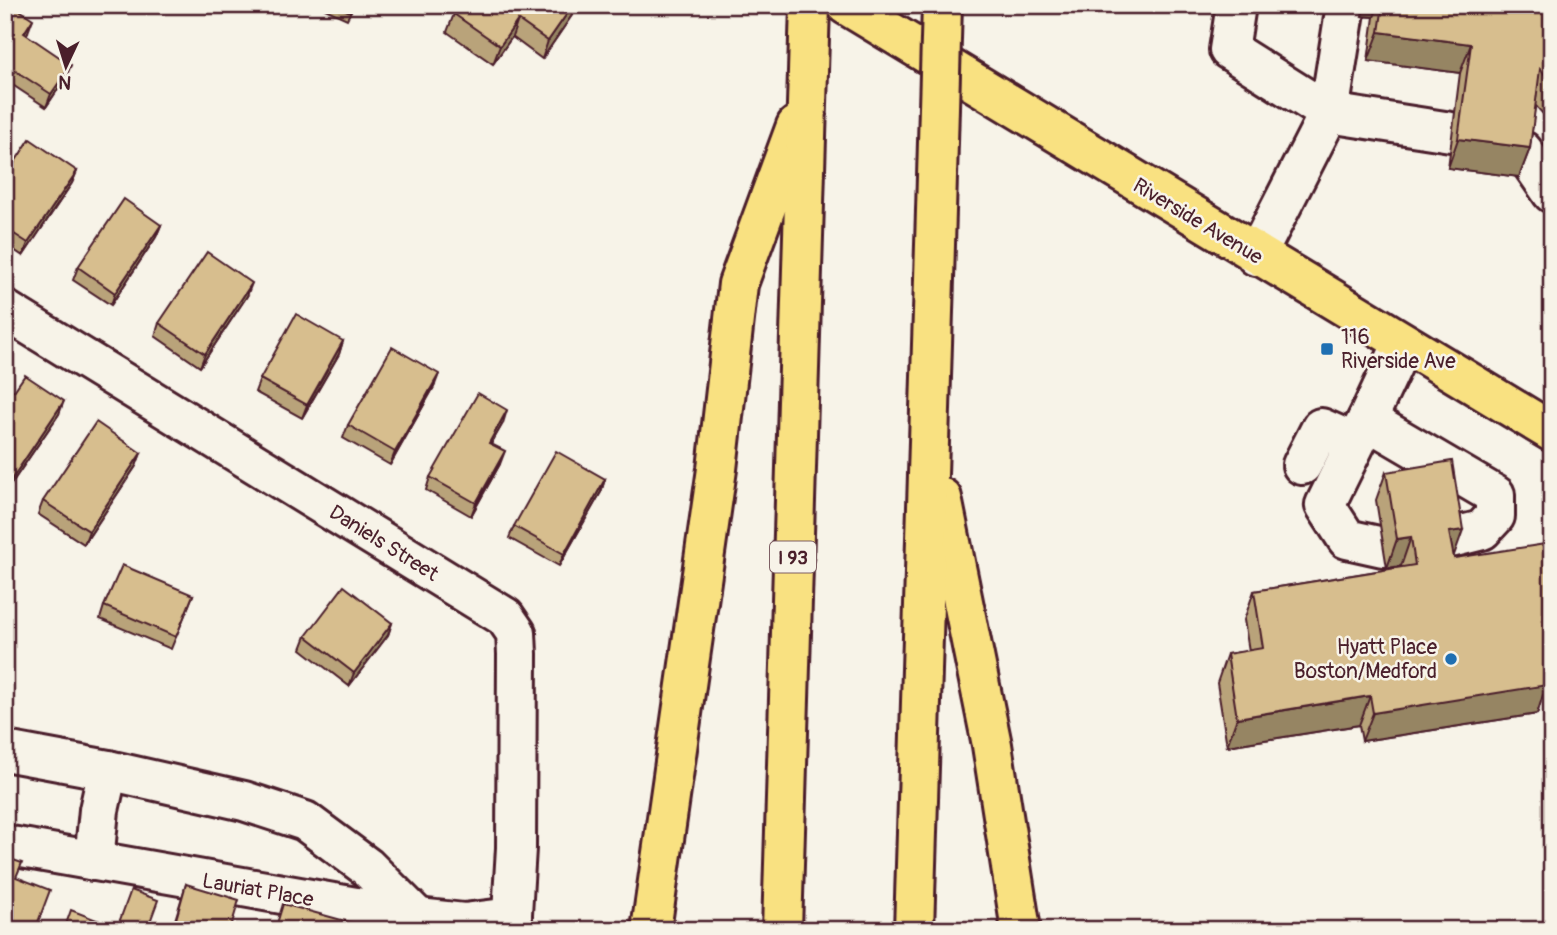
<svg xmlns="http://www.w3.org/2000/svg" width="1557" height="935" font-family="Pangolin,sans-serif">
<style>
.lines{fill:none;stroke-linecap:round;stroke-linejoin:round}
.minor-casing{stroke:#4a1f2b;stroke-width:44}
.major-casing{stroke:#4a1f2b;stroke-width:44}
.highway-casing{stroke:#4a1f2b;stroke-width:44}
.minor{stroke:#f7f3e8;stroke-width:38}
.major{stroke:#f9e181;stroke-width:38}
.highway{stroke:#f9e181;stroke-width:38}
.highway-bridge-casing{stroke:#4a1f2b;stroke-width:44;stroke-linecap:butt}
.highway-bridge{stroke:#f9e181;stroke-width:38}
.wall{fill:#b9a37a;stroke:#4a1f2b;stroke-width:2}
.shaded-wall{fill:#968563;stroke:#4a1f2b;stroke-width:2}
.building{fill:#d7be8e;stroke:#4a1f2b;stroke-width:2}
.poi-dot{fill:#1f6fb2;stroke:#f7f3e8;stroke-width:2.5}
.labels{text-anchor:middle;stroke-width:5;stroke-linejoin:round;paint-order:stroke}
.shield{fill:#f7f3e8;stroke:#7e5f64;stroke-width:2}
.shield-label{font-size:19px;font-weight:bold;fill:#4a1f2b}
.street-label{font-size:21px;fill:#4a1f2b;stroke:#f7f3e8}
.poi-label{font-size:21px;fill:#4a1f2b;stroke:#f7f3e8;text-anchor:start}
</style>
<rect width="100%" height="100%" fill="#f7f3e8"/>
<filter id="ink" filterUnits="userSpaceOnUse"><feTurbulence type="fractalNoise" baseFrequency=".0143" numOctaves="2"/><feDisplacementMap in="SourceGraphic" scale="14" xChannelSelector="R" yChannelSelector="G"/><feConvolveMatrix kernelMatrix="1 2 1 2 8 2 1 2 1" color-interpolation-filters="sRGB"/></filter>
<g filter="url(#ink)">
<g class="lines">
<defs>
<g id="minor">
<path d="M1236,5l-7,45 100,63 122,19"/>
<path d="M1523,151l29,42"/>
<path d="M1256,256l73,-143 17,-108"/>
<path d="M5,310l500,307 11,16 1,21 -1,194 -5,82"/>
<path d="M1403,343l-36,77 128,75v21l-13,14 -32,8"/>
<path d="M1367,420l-42,85 22,34 36,8"/>
<path d="M1302,465l19,-37 34,15"/>
<path d="M5,751l103,19 136,31 61,20 62,46 51,51"/>
<path d="M5,845l413,73 46,5 48,-6"/>
<path d="M94,861l5,-51 9,-40"/>
</g>
<path id="major" d="M846,5l706,427"/>
<g id="highway">
<path d="M942,498l50,247 29,185"/>
<path d="M651,930l66,-461 21,-185 58,-158"/>
<path d="M782,930l28,-925"/>
<path d="M914,930l20,-651"/>
</g>
</defs>
<!-- minor casing -->
<use href="#minor" class="minor-casing"/>
<!-- major casing -->
<use href="#major" class="major-casing"/>
<!-- highway casing -->
<use href="#highway" class="highway-casing"/>
<!-- minor -->
<use href="#minor" class="minor"/>
<!-- major -->
<use href="#major" class="major"/>
<!-- highway -->
<use href="#highway" class="highway"/>
<defs>
<path id="highway-bridge" d="M934,279l8,-274"/>
</defs>
<!-- highway-bridge casing -->
<use href="#highway-bridge" class="highway-bridge-casing"/>
<!-- highway-bridge -->
<use href="#highway-bridge" class="highway-bridge"/>
</g>
<!-- wall -->
<g class="wall">
<path d="M5,5l23,27 -2,3 40,42 -20,30 -41,-27z"/>
<path d="M327,5h27l-7,14 -22,-10z"/>
<path d="M460,5h119l-37,54 -30,-22 -19,27 -46,-32 7,-18z"/>
<path d="M1364,5h188v119l-17,-19 -5,43 -11,29 -71,-9 12,-95 -92,-12 6,-44 -12,-1z"/>
<path d="M77,171l-5,12 -49,73 -18,-12v-67z"/>
<path d="M161,225l-5,12 -45,68 -38,-25 5,-13z"/>
<path d="M247,296l-47,71 -45,-31 4,-13z"/>
<path d="M343,341l-4,13 -37,64 -47,-26 5,-13z"/>
<path d="M5,387l54,27 -54,79z"/>
<path d="M434,387l-44,78 -47,-27 5,-13z"/>
<path d="M503,423l-12,21 9,20 -29,52 -45,-26 4,-13z"/>
<path d="M141,453l-5,13 -52,78 -46,-30 5,-13z"/>
<path d="M1386,472l67,85 90,138 -6,19 -175,27 -3,-16 -132,21 -10,-63 10,-29 22,-3 -5,-31 10,-29 147,-24v-1l-14,2 -11,-68z"/>
<path d="M605,479l-4,13 -42,74 -50,-28 5,-12z"/>
<path d="M193,595l-22,54 -71,-30 4,-13z"/>
<path d="M392,623l-4,12 -39,51 -48,-37 5,-13z"/>
<path d="M186,884l44,46h-58z"/>
</g>
<!-- shaded-wall -->
<g class="shaded-wall">
<path d="M573,5h6l-37,54 6,-18z"/>
<path d="M1366,5h13l-5,12 -12,-1z"/>
<path d="M33,19l-5,13 -9,14 5,-13z"/>
<path d="M518,20l-6,17 -19,27 7,-18z"/>
<path d="M1379,32l92,12 -11,29 -92,-12z"/>
<path d="M71,65l-5,12 -20,30 5,-13z"/>
<path d="M1458,139l72,9 -11,29 -71,-9z"/>
<path d="M77,171l-5,12 -49,73 5,-13z"/>
<path d="M161,225l-5,12 -45,68 4,-12z"/>
<path d="M252,283l-5,13 -47,71 5,-13z"/>
<path d="M343,341l-4,13 -37,64 5,-13z"/>
<path d="M439,374l-5,13 -44,78 5,-13z"/>
<path d="M64,401l-5,13 -54,79 4,-10z"/>
<path d="M507,410l-4,13 -19,33 5,-13z"/>
<path d="M505,451l-5,13 -29,52 5,-13z"/>
<path d="M141,453l-5,13 -52,78 5,-13z"/>
<path d="M605,479l-4,13 -42,74 5,-12z"/>
<path d="M1463,530l-10,28 -4,-26z"/>
<path d="M1411,537l-10,29 -14,2 10,-29z"/>
<path d="M392,623l-4,12 -39,51 5,-13z"/>
<path d="M1552,667v27l-9,1 -6,19 -175,27 11,-28z"/>
<path d="M1370,696l-11,29 -132,21 10,-28z"/>
</g>
<!-- building -->
<g class="building">
<path d="M5,5h7l21,14 -9,14 47,32 -20,29 -46,-30z"/>
<path d="M334,5h19l-3,7z"/>
<path d="M460,5h113l-25,36 -30,-21 -18,26 -46,-32z"/>
<path d="M1383,5h169v78l-12,-14 -10,79 -72,-9 13,-95 -92,-12z"/>
<path d="M30,139l47,32 -49,72 -23,-15v-51z"/>
<path d="M124,199l37,26 -46,68 -37,-26z"/>
<path d="M207,252l45,31 -47,71 -46,-31z"/>
<path d="M296,314l47,27 -36,64 -47,-26z"/>
<path d="M392,347l47,27 -44,78 -47,-27z"/>
<path d="M25,375l39,26 -55,82 -4,-3v-93l1,-2 8,6z"/>
<path d="M478,393l29,17 -18,33 16,8 -29,52 -46,-26z"/>
<path d="M96,422l45,31 -52,78 -46,-30z"/>
<path d="M556,451l49,28 -41,75 -50,-28z"/>
<path d="M1452,461l11,69 -14,2 5,26 98,-15v124l-8,1 3,17 -174,28 -3,-17 -133,22 -10,-64 36,-6 -9,-57 161,-26 -4,-28 -14,2 -11,-67z"/>
<path d="M122,565l71,30 -17,42 -72,-31z"/>
<path d="M344,586l48,37 -38,50 -48,-37z"/>
<path d="M5,857l17,6 -6,14 34,13 -15,40h-30z"/>
<path d="M186,884l53,16 -9,30h-57z"/>
<path d="M131,890l27,10 -11,30h-83l7,-20 46,18z"/>
<path d="M283,904l95,26h-103z"/>
</g>
</g>
<!-- markers -->
<g class="poi-dot">
<rect x="1320" y="342" width="14" height="14" rx="3.5"/>
<circle cx="1451" cy="659" r="7"/>
</g>
<g class="labels">
<!-- shield labels -->
<rect class="shield" x="770" y="541.5" width="46" height="31" rx="5"/>
<g class="shield-label">
<text x="793" y="564">I 93</text>
</g>
<!-- street labels -->
<g class="street-label">
<text transform="translate(1198 221) rotate(31)" y="7">Riverside Avenue</text>
<text transform="translate(384 543) rotate(32)" y="7">Daniels Street</text>
<text transform="translate(258 890) rotate(10)" y="7">Lauriat Place</text>
</g>
<!-- poi labels -->
<g class="poi-label">
<text x="1341" y="344">116<tspan x="1341" dy="24">Riverside Ave</tspan></text>
<text x="1437" y="654" text-anchor="end">Hyatt Place<tspan x="1437" dy="24">Boston/Medford</tspan></text>
</g>
</g>
<!-- margin -->
<rect width="1557" height="935" fill="none" stroke="#f7f3e8" stroke-width="28"/>
<rect x="14" y="14" width="1529" height="907" fill="none" stroke="#4a1f2b" stroke-width="2.5" filter="url(#ink)"/>
<!-- north arrow -->
<g transform="translate(66 66) rotate(184)" stroke="#f7f3e8" stroke-width="5" paint-order="stroke">
<path d="M0-5L12 26L0 18L-12 26Z" fill="#4a1f2b"/>
<text y="-10" font-size="19" font-weight="bold" text-anchor="middle" fill="#4a1f2b">N</text>
</g>
</svg>
